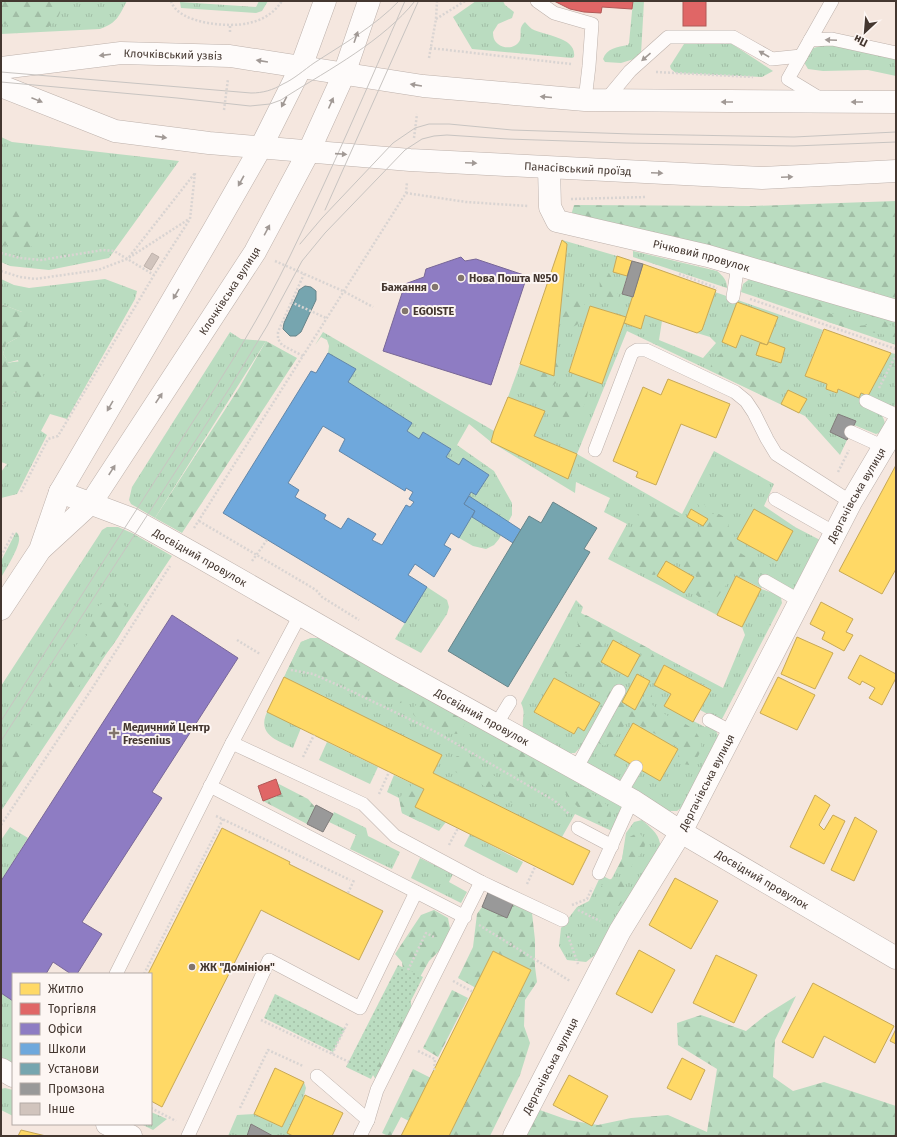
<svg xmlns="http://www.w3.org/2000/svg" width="897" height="1137" font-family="'Fira Sans',sans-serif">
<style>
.grass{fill:url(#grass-tufts);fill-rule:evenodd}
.forest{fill:url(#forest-firs)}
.park{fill:url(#park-dots)}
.homes{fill:#ffd966;stroke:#c7a856}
.shops{fill:#e06666;stroke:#b15856}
.offices{fill:#8e7cc3;stroke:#786797}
.schools{fill:#6fa8dc;stroke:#6286a8;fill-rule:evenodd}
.public{fill:#76a5af;stroke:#678489}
.industry{fill:#999;stroke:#807c7a}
.building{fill:#d1c4bd;stroke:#beb2ab}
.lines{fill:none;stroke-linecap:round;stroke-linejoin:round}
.service-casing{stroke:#bdb1ab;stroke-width:14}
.minor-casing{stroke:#bdb1ab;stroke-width:23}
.primary-casing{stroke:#bdb1ab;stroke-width:23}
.path{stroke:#d9d4d2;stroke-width:2.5;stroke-dasharray:2 2;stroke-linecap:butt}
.service{stroke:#fefbfa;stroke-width:13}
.minor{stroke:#fefbfa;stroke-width:22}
.primary{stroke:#fefbfa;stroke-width:22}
.tram{stroke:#c8c4c1;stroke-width:1}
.oneway{fill:#a19995}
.poi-dot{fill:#82756d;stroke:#fdf6f3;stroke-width:1.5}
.labels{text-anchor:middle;stroke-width:4;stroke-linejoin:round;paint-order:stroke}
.street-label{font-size:11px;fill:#443730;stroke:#fdf6f3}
.poi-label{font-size:11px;font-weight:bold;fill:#443730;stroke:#fdf6f3;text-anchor:start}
</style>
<defs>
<pattern id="grass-tufts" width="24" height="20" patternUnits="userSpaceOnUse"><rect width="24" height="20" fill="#badcc0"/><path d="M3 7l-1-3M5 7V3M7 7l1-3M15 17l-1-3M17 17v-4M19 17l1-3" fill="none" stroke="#a1bda5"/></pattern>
<pattern id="forest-firs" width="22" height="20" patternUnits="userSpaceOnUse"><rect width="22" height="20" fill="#badcc0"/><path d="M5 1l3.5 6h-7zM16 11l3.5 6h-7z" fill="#a1bda5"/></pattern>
<pattern id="park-dots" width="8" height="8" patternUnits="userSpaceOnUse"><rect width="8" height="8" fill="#badcc0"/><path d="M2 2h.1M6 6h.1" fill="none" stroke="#a1bda5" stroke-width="1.8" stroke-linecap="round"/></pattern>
</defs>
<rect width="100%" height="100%" fill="#f5e7df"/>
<!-- grass -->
<g class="grass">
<path d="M1,1h126c-9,16 -9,21 -27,28l-99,5z"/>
<path d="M259,1h9l-6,10 -6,2 -75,-5 -1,-6 76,5z"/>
<path d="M476,1h27l2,4 9,7 -2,6 -14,6 -5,8c0,5 1,9 5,12 6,5 18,5 22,-4 2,-7 -2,-12 5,-18 2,2 4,5 7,7 13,7 45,8 42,28l-2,1 -100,-9 -19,-32z"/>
<path d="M633,1h11l-3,53 -7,5 -13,4 -16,-1 -2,-3c4,-11 14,-12 25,-14l1,-2z"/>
<path d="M684,44h48l41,27 -11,6 -86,-4 -5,-4 -1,-3z"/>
<path d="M824,45l18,1 54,12v18l-28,-6 -45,1 -15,-2 -3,-5 -1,-8 6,-7z"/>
<path d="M1,137l11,5 167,19 -70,97 -60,12 -39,-4 -9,-4z"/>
<path d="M562,240l55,16 -4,16 14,4 -5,18 11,3 -7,20 -36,-11 -21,65 33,13 22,-61 17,6 4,-14 17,6 -3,19 44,18 13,-15 -6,-6 -13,-4 5,-3 13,-38 108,38 -18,46 22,8 -1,5 10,4 2,-4 21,9 2,-5 7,3 23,-43 5,1v51l-16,8c7,9 7,17 -4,21l-22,-9 2,-4 -18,-7 -8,18 17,8 -7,15 -35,-39 -178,-85 -50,123 105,60 32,-63 60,33 -10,22 31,21 25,13 -23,45 -5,6 -27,-10 -4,8 15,5 5,4 1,5 -60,116 -3,1 -19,-10 10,-21 -46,-24 -10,20 17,9 -7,12 41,21 3,-4 7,5 4,10 -36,68 -6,5h-11l-36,-21 12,-20 18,10 18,-31 -46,-25 -17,30 15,9 -11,20 -31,-19 -3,-22 -10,11h-10l-42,-25c-1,-11 3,-14 -2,-25l55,-103 7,7 -2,6 142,75 22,-53 -3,-8 19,-39 -25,-12 -19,39 -109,-56 19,-35 -23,-12 6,-14 -34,-16 -1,11 -84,-51 -22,-18 -12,21 37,26 18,32v12l-13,24 -5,6 -8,4 -13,-3 -14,-8 16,-27 -11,-7 7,-12 5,3 13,-20 -26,-16 -4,6 -13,-8 5,-8 -28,-17 -4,7 -12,-8 5,-8 -64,-41 8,-13 -28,-16 1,-7 -2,-6 -6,-3 -6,8 8,-13 171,99 74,47 9,-24 -43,-18 10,-25 -36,-14 12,-33 34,11 13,-130zM554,678l45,25 -15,28 -6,-4 -4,7 -39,-21z"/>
<path d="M633,251l84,20c6,5 10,9 10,17l-94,-31z"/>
<path d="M751,278l145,40v27l-155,-53 2,-8z"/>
<path d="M1,279l13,6 15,3 76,-9 32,12 -2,8 -68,120 -17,-5 -9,17 6,4 -30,59 -16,4v-26l6,-8 -6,-2v-57l6,-2 6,-10 7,-2 8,2 -10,-33 -11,3 -1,-5 -3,-4 3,-10 11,-6 5,-26 -21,-8z"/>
<path d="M230,332l11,7 25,2 -111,177 -24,-14 -2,-4 3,-13z"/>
<path d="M107,527h11l14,6 40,23 -171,255v-125l98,-151 3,-5z"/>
<path d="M16,532c2,2 3,3 3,5 2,9 -14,33 -18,41v-17z"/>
<path d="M427,587l20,13 2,7 -2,7 -26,39 -26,-14z"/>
<path d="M311,638h13l300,169 -12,24 -37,-17 -13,23 -129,-64 9,-18 -158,-78 17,-35z"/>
<path d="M267,712l34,16 -8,20c-17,-8 -36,-14 -26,-36z"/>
<path d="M327,742l51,25 -8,17 -51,-24z"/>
<path d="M394,775l30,14 22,33 -7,9 -37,-18 -3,-15 -12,-6z"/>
<path d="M334,812l32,16 2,8 32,16 -8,17 -42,-20 6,-14 -27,-13z"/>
<path d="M642,820c11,10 18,14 19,30l-62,102 -13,10 -19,-2 -8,-14 2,-18 16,-21 12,-6 12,-26 10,5 11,-21 4,-26 8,-11z"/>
<path d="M10,827l18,11 -27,43v-41z"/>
<path d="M470,834l53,28 -6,11 -53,-27z"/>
<path d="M420,858l33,16 -4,8 18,10 -6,11 -50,-25z"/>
<path d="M1,993l12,8v64l-12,-6z"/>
<path d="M304,1082l2,6 -13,48h-20l-22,-12 -4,12h-19l9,-21 17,-1 28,13z"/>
<path d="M5,1088l8,2v26l-12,-6v-21z"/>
<path d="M151,1112l16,7 -14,11 -12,-6h10z"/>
</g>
<!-- forest -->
<g class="forest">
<path d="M1,1h61c-1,14 -4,19 -15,27l-9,-1 -12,3 -25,-7z"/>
<path d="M896,201v99l-24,-8 -162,-45 -140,-28 4,-14 178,1z"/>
<path d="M19,206c17,9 19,15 19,34l-7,7 -9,4 -13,-6 -8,1v-30z"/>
<path d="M603,271l6,2c6,9 10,20 10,31l-5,2 -9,-4c-5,-12 -8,-18 -2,-31z"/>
<path d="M572,291h6l5,4c3,15 1,34 -19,33 -4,-13 -4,-28 8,-37z"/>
<path d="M783,292h6l6,2c6,22 22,0 35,12l-3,5 4,3 13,-3 5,2 3,8 5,5 10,-1 5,-9c10,2 15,7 24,13v13l-13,-8 -29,-4 -26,-8 -7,-6 -28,-8 -14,-7v-4z"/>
<path d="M1,304l21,8 6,6 -1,11 -10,9 -11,6 -3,10 3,4 2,5c17,-4 37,-3 36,20 0,7 0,10 -5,15l-6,1c-6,-7 -11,-8 -20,-6l-1,6 -5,4 -6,2z"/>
<path d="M266,341l31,17 -115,175 -27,-15 84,-130z"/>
<path d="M725,350l20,3 20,10 12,3 13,7 -2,12 -18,14 -60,-29 2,-9z"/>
<path d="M556,356l7,5c1,11 -2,21 -12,25l-1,6 5,6h6l9,-10 3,-11 6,1 9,7c0,18 -5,28 -20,37 -7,-1 -16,-2 -20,-8 -2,-3 -1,-3 -3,-6 -13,-12 -29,-9 -16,-34l15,-2z"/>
<path d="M697,502h5l10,12h7l9,5c1,11 1,21 8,30 8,9 21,9 25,22l-9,9 -18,-6 -21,29 -9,-2 -9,-7 1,-18 -23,-17 -7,-1 -11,17c-14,-1 -33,-10 -39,-22l2,-6 16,-22 5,-11 7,-6c25,1 38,10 57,24l8,-12 -8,-6z"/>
<path d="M109,601c36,0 11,35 0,49 -4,4 -8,7 -12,11 -7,9 -9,20 -20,26l-21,36 -15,13 -4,10 -15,17 -1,4 -9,9h-4l-2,8 -5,3v-24l8,-4 3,-6 -3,-5 3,-6 10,-8 -1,-9 3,-4h4l2,5 5,-3c-4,-15 3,-19 13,-28 0,-7 1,-15 6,-21 2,-2 5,-3 7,-5 6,-8 10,-18 17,-26 2,-3 7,-5 9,-8 7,-15 1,-28 22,-34z"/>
<path d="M586,615l64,34 10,18 -2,9 -5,5 -13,-8 -4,-5 6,-14 -18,-10 -14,-6 -10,11 -4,11 14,11 5,9v13l4,8 15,10 4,-3 10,-19 3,1 1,7 -2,6c6,5 11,9 18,13 7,4 16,6 22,11 15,11 15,28 -1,38l-6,-1 -5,-5 1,-11 -12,-8 -34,-18 -7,1 -14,19 -8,4 -9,-5c-7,-17 -2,-21 6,-36l-8,-16 -16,-13 -11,-3 -12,2 -5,-3 11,-20 9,-2 12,-6 -4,-25z"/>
<path d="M311,638h13l84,47 -1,10 -6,8 -13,1 -8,-3 -10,2 -7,-3 -8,-11 -31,-12 -8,-5 -10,-2c-7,5 -12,7 -20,3l15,-31z"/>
<path d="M427,697l40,22 -5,11 -5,4 -13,-1 -27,-14 -4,-5 1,-7 9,-9z"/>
<path d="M505,743l6,1 34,19c5,7 4,13 0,20h-5c-15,-8 -46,-14 -45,-36z"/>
<path d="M457,756c17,2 27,15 41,22 10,5 21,7 29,14 3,2 3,5 4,8l-2,5c-25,1 -36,-15 -56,-26 -10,-6 -14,-1 -23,-13l2,-6z"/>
<path d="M277,783l31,16 7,8 -8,17 -44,-23 18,-7z"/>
<path d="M413,784l11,5 7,26 -11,7 -18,-9 -3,-15z"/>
<path d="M573,784c11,6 38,17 38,31 0,2 -2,6 -3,9 -17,1 -24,-11 -34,-21 -4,-5 -8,-6 -9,-13l3,-5z"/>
<path d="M635,834h5l5,5c1,11 -4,14 -10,22 -5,8 -10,18 -19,10l6,-12 4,-20z"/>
<path d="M613,878l11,3c4,11 3,15 -5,25 -9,-1 -14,-1 -20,-8 1,-13 3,-15 14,-20z"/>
<path d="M514,902l18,11 3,27v27l2,15 -12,18 -1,26 6,17 -10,32 -30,61h-41l82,-166 -38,-19 -17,37 -18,-10 15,-31 4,-33 5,-7 25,11z"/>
<path d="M434,910l14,8 2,11 -8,19 -13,13 -19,34 2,16 -36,69 -3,-5 1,-12 31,-76 -3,-25 -7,-8 26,-39z"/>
<path d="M452,990l16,8 -30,59 -15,-9z"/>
<path d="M796,996l-21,44 -2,37 20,14 31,-9 72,24v30h-378l19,-27 31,11 30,5 33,-7 37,-3 39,17 10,-63 -39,-24 -1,-22 24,-8 45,16 21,-17z"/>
<path d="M413,1069l18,9 -22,43 -8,-4 -10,19h-3l-6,-3z"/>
</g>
<!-- park -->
<g class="park">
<path d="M398,965l25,12 -52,102 -25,-12z"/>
<path d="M275,994l70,35 -12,23 -69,-34z"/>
</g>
<!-- homes -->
<g class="homes">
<path d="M562,240l5,4 -13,132 -34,-12z"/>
<path d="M617,256l15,5 -5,15 -14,-4z"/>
<path d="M643,264l73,26 -14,40 -5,3 -52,-18 -4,14 -17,-6z"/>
<path d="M737,302l41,15 -11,28 -26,-10 -5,13 -14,-6z"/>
<path d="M590,306l36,11 -24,67 -33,-12z"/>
<path d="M824,329l67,24 -23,43 -7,-3 -2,5 -21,-9 -1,4 -11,-4 1,-5 -22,-8z"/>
<path d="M769,342l16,6 -4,15 -25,-8 4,-12 7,2z"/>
<path d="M668,379l62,25 -14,34 -35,-14 -25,61 -20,-8 2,-5 -25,-11 30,-74 18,8z"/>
<path d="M788,390l19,9 -8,14 -18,-9z"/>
<path d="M508,397l37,14 -11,25 43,18 -9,25 -77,-37 3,-11z"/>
<path d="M896,465v104l-14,25 -43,-23z"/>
<path d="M691,509l17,10 -5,7 -16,-9z"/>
<path d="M754,509l39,22 -16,30 -40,-22z"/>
<path d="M666,561l28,16 -10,16 -27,-17z"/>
<path d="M736,576l25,13 -19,38 -25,-12z"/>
<path d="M821,602l32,17 -7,13 7,3 -9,16 -22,-12 3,-7 -15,-8z"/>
<path d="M797,637l36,16 -18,36 -34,-15z"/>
<path d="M613,640l27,15 -12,22 -27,-15z"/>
<path d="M860,655l36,19v4l-14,27 -13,-7 6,-10 -13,-7 -2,4 -12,-7z"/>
<path d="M664,665l47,25 -18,32 -29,-16 7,-12 -17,-9z"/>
<path d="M637,674l13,7 -15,29 -13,-8z"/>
<path d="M284,677l158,78 -9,18 157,78 -17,34 -158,-78 9,-18 -157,-77z"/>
<path d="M778,677l37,18 -18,35 -37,-17z"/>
<path d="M554,678l46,25 -16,28 -6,-4 -4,7 -40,-22z"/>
<path d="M633,723l45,26 -18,32 -45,-26z"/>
<path d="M815,795l15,10 -11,20 5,5 9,-15 12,6 -21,43 -34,-17z"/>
<path d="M855,817l22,14 -23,50 -23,-11z"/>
<path d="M222,828l68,34 -1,2 94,47 -24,49 -98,-50 -99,197 -11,-6v-127h-3z"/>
<path d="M675,878l43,23 -27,48 -42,-24z"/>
<path d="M639,950l36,20 -23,43 -36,-19z"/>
<path d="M493,951l38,19 -82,166h-48z"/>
<path d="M716,955l41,20 -23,48 -41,-20z"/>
<path d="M813,983l81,43 -19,37 -51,-27 -11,22 -31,-16z"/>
<path d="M896,1029v15l-6,-3z"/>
<path d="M682,1058l23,12 -14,30 -24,-12z"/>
<path d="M275,1068l29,14 -22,45 -28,-13z"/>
<path d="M569,1075l39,21 -16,30 -39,-21z"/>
<path d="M305,1095l38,18 -11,23h-39l-6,-3z"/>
<path d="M21,1130l25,6h-28z"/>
</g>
<!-- shops -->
<g class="shops">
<path d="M554,1h79l-1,8 -30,-2 -1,6 -17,-1 -14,-3z"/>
<rect x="683" y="1" width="23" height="25"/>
<path d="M276,779l5,15 -18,7 -5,-15z"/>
</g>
<!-- offices -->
<g class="offices">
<path d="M461,257l4,4 11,-2 51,17 -36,109 -108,-34 22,-67 19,-7 2,-8z"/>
<path d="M172,615l66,43 -86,134 10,6 -80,124 20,12 -25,40h-6l-18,-12 -7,12h-33v27l-12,-8v-112z"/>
</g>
<!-- schools -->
<g class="schools">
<path d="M328,353l28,16 -8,13 64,41 -5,8 12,8 4,-7 28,17 -5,8 13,8 4,-7 26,17 -13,20 -5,-3 -7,12 11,7 -16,27 -8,-5 -7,12 7,4 -17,28 -19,-13 -7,11 19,12 -22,36 -182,-110 88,-142 5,2zM323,426l22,13 -6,12 66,40 1,-3 7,4 -4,7 5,3 -4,5 -4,-2 -24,40 -10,-5 4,-6 -28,-16 -7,11 -17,-10 2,-4 -31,-18 4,-7 -11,-7z"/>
<path d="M469,496l52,34 -8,13 -41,-26 3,-6 -11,-7z"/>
</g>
<!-- public -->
<g class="public">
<path d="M305,286l6,1 5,4v9l-15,32 -5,4h-6l-7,-7 1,-6 14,-30 1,-3z"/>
<path d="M553,502l44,26 -13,21 6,3 -82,135 -60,-36 81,-135 12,7z"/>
</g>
<!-- industry -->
<g class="industry">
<path d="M632,261l11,3 -10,33 -11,-3z"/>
<path d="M838,414l18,7 -9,19 -17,-8z"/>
<path d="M316,805l17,9 -10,18 -16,-8z"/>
<path d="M489,890l25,12 -7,16 -25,-11z"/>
<path d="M251,1124l22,12h-26z"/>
</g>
<!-- building -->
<path class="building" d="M152,253l7,4 -8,13 -7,-4z"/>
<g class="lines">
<defs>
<g id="service">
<path d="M537,1l17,12 38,11 -3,42 -4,34"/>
<path d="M810,40l22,-1 64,14"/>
<path d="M821,99l-33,-20 44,-78"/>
<path d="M605,101l25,-30 38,-34h65l39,22 29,-3"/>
<path d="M733,297l5,-32"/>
<path d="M866,401l30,14"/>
<path d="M851,432l33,15"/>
<path d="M595,450l37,-97 5,-3h9l89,42 11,9 8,12 13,26 9,15 75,48"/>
<path d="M775,499l60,34"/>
<path d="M765,581l35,20"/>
<path d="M300,615l-68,128 131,61 32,32 86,46 -104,208 -9,30 -8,16"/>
<path d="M709,720l23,12"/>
<path d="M496,725l14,-23"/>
<path d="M576,769l43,-78"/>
<path d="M210,786l255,131"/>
<path d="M620,794l16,-27"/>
<path d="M578,828l34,18"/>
<path d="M599,873l33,-73"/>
<path d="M481,882l81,38"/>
<path d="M116,974l116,-231"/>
<path d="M317,1076l51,44"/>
<path d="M188,1136l81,-176 91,48 56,-116"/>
</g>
<g id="minor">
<path id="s1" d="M549,168l1,39 7,14 151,35 188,55"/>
<path id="s2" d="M60,492l72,27 66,37 190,109 244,135 49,32 215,126"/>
<path d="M1,1069l12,7"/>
<path d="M107,1124l24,12"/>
<path id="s3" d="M514,1136l106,-205 61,-99 170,-330 45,-76"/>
</g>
<g id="primary">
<path id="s4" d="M1,68l120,-15 109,3 193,30 162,14 311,2"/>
<path id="s5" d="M1,86l114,45 94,12 201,17 352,18 134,-7"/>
<path id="s6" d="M42,548l49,-45 164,-251 54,-101 35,-77 25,-73"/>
<path d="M1,609l39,-59 20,-58 153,-261 48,-84 40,-80 24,-66"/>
</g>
</defs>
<!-- service casing -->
<use href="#service" class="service-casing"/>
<!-- minor casing -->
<use href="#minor" class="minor-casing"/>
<!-- primary casing -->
<use href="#primary" class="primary-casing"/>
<!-- path -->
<g class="path">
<path d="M171,1c7,23 59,27 78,22 14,-3 25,-10 33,-22"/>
<path d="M436,19l29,-18"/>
<path d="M230,32v-7"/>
<path d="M430,48l141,16"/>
<path d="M429,58l7,-39 1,-18"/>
<path d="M656,72l97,5"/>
<path d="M224,110l4,-31"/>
<path d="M414,138l3,-24"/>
<path d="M406,193l60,9 62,4"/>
<path d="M571,199l75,-2"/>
<path d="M1,253l19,5 21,2 62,-10 11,1 40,24"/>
<path d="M129,257l66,-84"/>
<path d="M275,261l68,30 30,16"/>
<path d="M1,271l19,6 15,2 63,-9 29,-11 62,-40"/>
<path d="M679,274l38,14"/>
<path d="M750,299l146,50"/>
<path d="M291,302l35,16"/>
<path d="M303,356l-21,-11 -4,-6v-7l26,-58"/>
<path d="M879,388l17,-33"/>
<path d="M838,472l11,-22"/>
<path d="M21,492l27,-53 10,-3 96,-161 36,-56 5,-46"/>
<path d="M199,521l107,63 10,6 6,7 37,23"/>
<path d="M194,528l212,-335 1,-11"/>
<path d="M1,556l13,-24"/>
<path d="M252,561l15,-21"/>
<path d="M237,640l23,14"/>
<path d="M291,670l22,4 36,16 85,41 121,70 14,13"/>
<path d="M303,757l11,-22"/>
<path d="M379,794l10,-22"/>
<path d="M216,816l134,64"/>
<path d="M1,825l92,-138 77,-121"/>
<path d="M449,845l9,-17"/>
<path d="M527,884l8,-17"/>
<path d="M348,893l6,-13"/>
<path d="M572,905l15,-6 5,-11"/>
<path d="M578,910l22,11"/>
<path d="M479,925l91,56"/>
<path d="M568,936l10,28"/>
<path d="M408,970l18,-37 8,4"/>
<path d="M144,974l79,-155"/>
<path d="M453,981l20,11"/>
<path d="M261,1020l88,42"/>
<path d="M418,1051l17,8 -1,13"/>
<path d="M332,1054l16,-32"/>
<path d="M151,1108l25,13"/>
<path d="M240,1108l28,-58 35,16"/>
</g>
<!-- service -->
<use href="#service" class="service"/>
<!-- minor -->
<use href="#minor" class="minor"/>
<!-- primary -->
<use href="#primary" class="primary"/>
<!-- tram -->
<g class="tram">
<path d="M1,72l250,21c12,0 22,-3 32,-9 11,-5 21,-14 31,-21 29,-19 60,-36 85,-62"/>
<path d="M1,82l176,16 73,8 20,-2 11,-4 6,-4c43,-27 96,-55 128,-95"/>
<path d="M325,210l93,-208"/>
<path d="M300,244l22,-26 71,-75 22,-15 14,-4h20l63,6 120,4 162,3 102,-5"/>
<path d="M1,721l191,-298c36,-54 70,-109 98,-167 41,-84 78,-170 115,-255"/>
<path d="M1,741l228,-352 38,-63 35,-65 23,-28 80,-83 17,-11 12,-3 13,-1 61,4 118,4 168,3 102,-4"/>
</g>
</g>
<!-- one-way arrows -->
<defs><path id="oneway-solid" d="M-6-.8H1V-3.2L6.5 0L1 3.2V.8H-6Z"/></defs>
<g class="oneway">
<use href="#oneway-solid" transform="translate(356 37) rotate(-71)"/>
<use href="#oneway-solid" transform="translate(831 40) rotate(-177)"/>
<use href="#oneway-solid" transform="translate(764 54) rotate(-150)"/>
<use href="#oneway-solid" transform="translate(105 55) rotate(173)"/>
<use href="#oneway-solid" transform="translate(646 57) rotate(139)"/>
<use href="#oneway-solid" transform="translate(262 61) rotate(-171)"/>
<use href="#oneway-solid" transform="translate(416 85) rotate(-171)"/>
<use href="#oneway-solid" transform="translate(546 97) rotate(-175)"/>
<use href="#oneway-solid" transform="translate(37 100) rotate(22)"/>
<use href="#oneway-solid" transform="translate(284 102) rotate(117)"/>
<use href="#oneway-solid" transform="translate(727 102) rotate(-180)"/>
<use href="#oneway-solid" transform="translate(857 102) rotate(180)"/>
<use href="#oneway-solid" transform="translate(331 103) rotate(-66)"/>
<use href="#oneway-solid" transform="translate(161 137) rotate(8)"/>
<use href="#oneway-solid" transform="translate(341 154) rotate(4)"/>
<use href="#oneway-solid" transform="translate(471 163) rotate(3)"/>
<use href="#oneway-solid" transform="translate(657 173) rotate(3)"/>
<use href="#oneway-solid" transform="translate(787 177) rotate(-3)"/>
<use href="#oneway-solid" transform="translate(241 181) rotate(119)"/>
<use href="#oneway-solid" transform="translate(267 230) rotate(-62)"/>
<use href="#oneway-solid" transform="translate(176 294) rotate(120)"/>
<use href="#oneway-solid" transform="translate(159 398) rotate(-56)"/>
<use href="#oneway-solid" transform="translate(110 406) rotate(120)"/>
<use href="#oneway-solid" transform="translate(112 470) rotate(-57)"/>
</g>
<!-- markers -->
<g class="poi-dot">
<circle cx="461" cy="278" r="4"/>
<circle cx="435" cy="287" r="4"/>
<circle cx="405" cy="311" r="4"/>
<path d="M112 727h4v4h4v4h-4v4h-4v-4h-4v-4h4z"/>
<circle cx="192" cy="967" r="4"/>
</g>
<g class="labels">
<!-- street labels -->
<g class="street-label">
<text dy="4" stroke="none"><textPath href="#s4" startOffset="173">Клочківський узвіз</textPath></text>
<text dy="4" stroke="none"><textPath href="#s5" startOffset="587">Панасівський проїзд</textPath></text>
<text dy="4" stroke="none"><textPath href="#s1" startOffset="203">Річковий провулок</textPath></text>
<text dy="4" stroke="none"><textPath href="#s6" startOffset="320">Клочківська вулиця</textPath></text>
<text dy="4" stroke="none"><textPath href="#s3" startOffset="727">Дергачівська вулиця</textPath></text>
<text dy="4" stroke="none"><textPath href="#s2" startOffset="155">Досвідний провулок</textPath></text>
<text dy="4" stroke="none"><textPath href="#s2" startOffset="479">Досвідний провулок</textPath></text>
<text dy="4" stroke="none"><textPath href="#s3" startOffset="403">Дергачівська вулиця</textPath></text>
<text dy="4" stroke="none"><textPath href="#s2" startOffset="803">Досвідний провулок</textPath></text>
<text dy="4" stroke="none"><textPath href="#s3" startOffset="79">Дергачівська вулиця</textPath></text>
</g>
<!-- poi labels -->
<g class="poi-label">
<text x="469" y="282">Нова Пошта №50</text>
<text x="427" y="291" text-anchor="end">Бажання</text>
<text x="413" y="315">EGOISTE</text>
<text x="123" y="731">Медичний Центр<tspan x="123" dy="13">Fresenius</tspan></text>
<text x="200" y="971">ЖК "Домініон"</text>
</g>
</g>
<!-- border -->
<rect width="897" height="1137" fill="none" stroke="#443730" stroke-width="4"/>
<!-- legend -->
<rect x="12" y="973" width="140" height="152" fill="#fdf6f3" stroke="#b3aaa5"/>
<rect x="20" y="983" width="20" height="12" fill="#ffd966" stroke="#b3aaa5"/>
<text x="48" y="993" font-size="12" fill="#443730">Житло</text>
<rect x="20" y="1003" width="20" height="12" fill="#e06666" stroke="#b3aaa5"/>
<text x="48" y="1013" font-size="12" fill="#443730">Торгівля</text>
<rect x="20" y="1023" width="20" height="12" fill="#8e7cc3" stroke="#b3aaa5"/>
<text x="48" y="1033" font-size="12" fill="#443730">Офіси</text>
<rect x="20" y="1043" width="20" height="12" fill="#6fa8dc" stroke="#b3aaa5"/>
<text x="48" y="1053" font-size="12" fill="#443730">Школи</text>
<rect x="20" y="1063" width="20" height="12" fill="#76a5af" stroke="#b3aaa5"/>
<text x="48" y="1073" font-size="12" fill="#443730">Установи</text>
<rect x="20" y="1083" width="20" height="12" fill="#999999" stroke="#b3aaa5"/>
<text x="48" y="1093" font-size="12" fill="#443730">Промзона</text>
<rect x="20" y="1103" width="20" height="12" fill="#d1c4bd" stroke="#b3aaa5"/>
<text x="48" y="1113" font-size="12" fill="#443730">Інше</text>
<!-- north arrow -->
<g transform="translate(865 32) rotate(206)" stroke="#fdf6f3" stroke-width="3" paint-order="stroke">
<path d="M0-3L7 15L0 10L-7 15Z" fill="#443730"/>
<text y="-6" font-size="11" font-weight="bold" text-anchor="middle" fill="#443730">Пн</text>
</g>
</svg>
